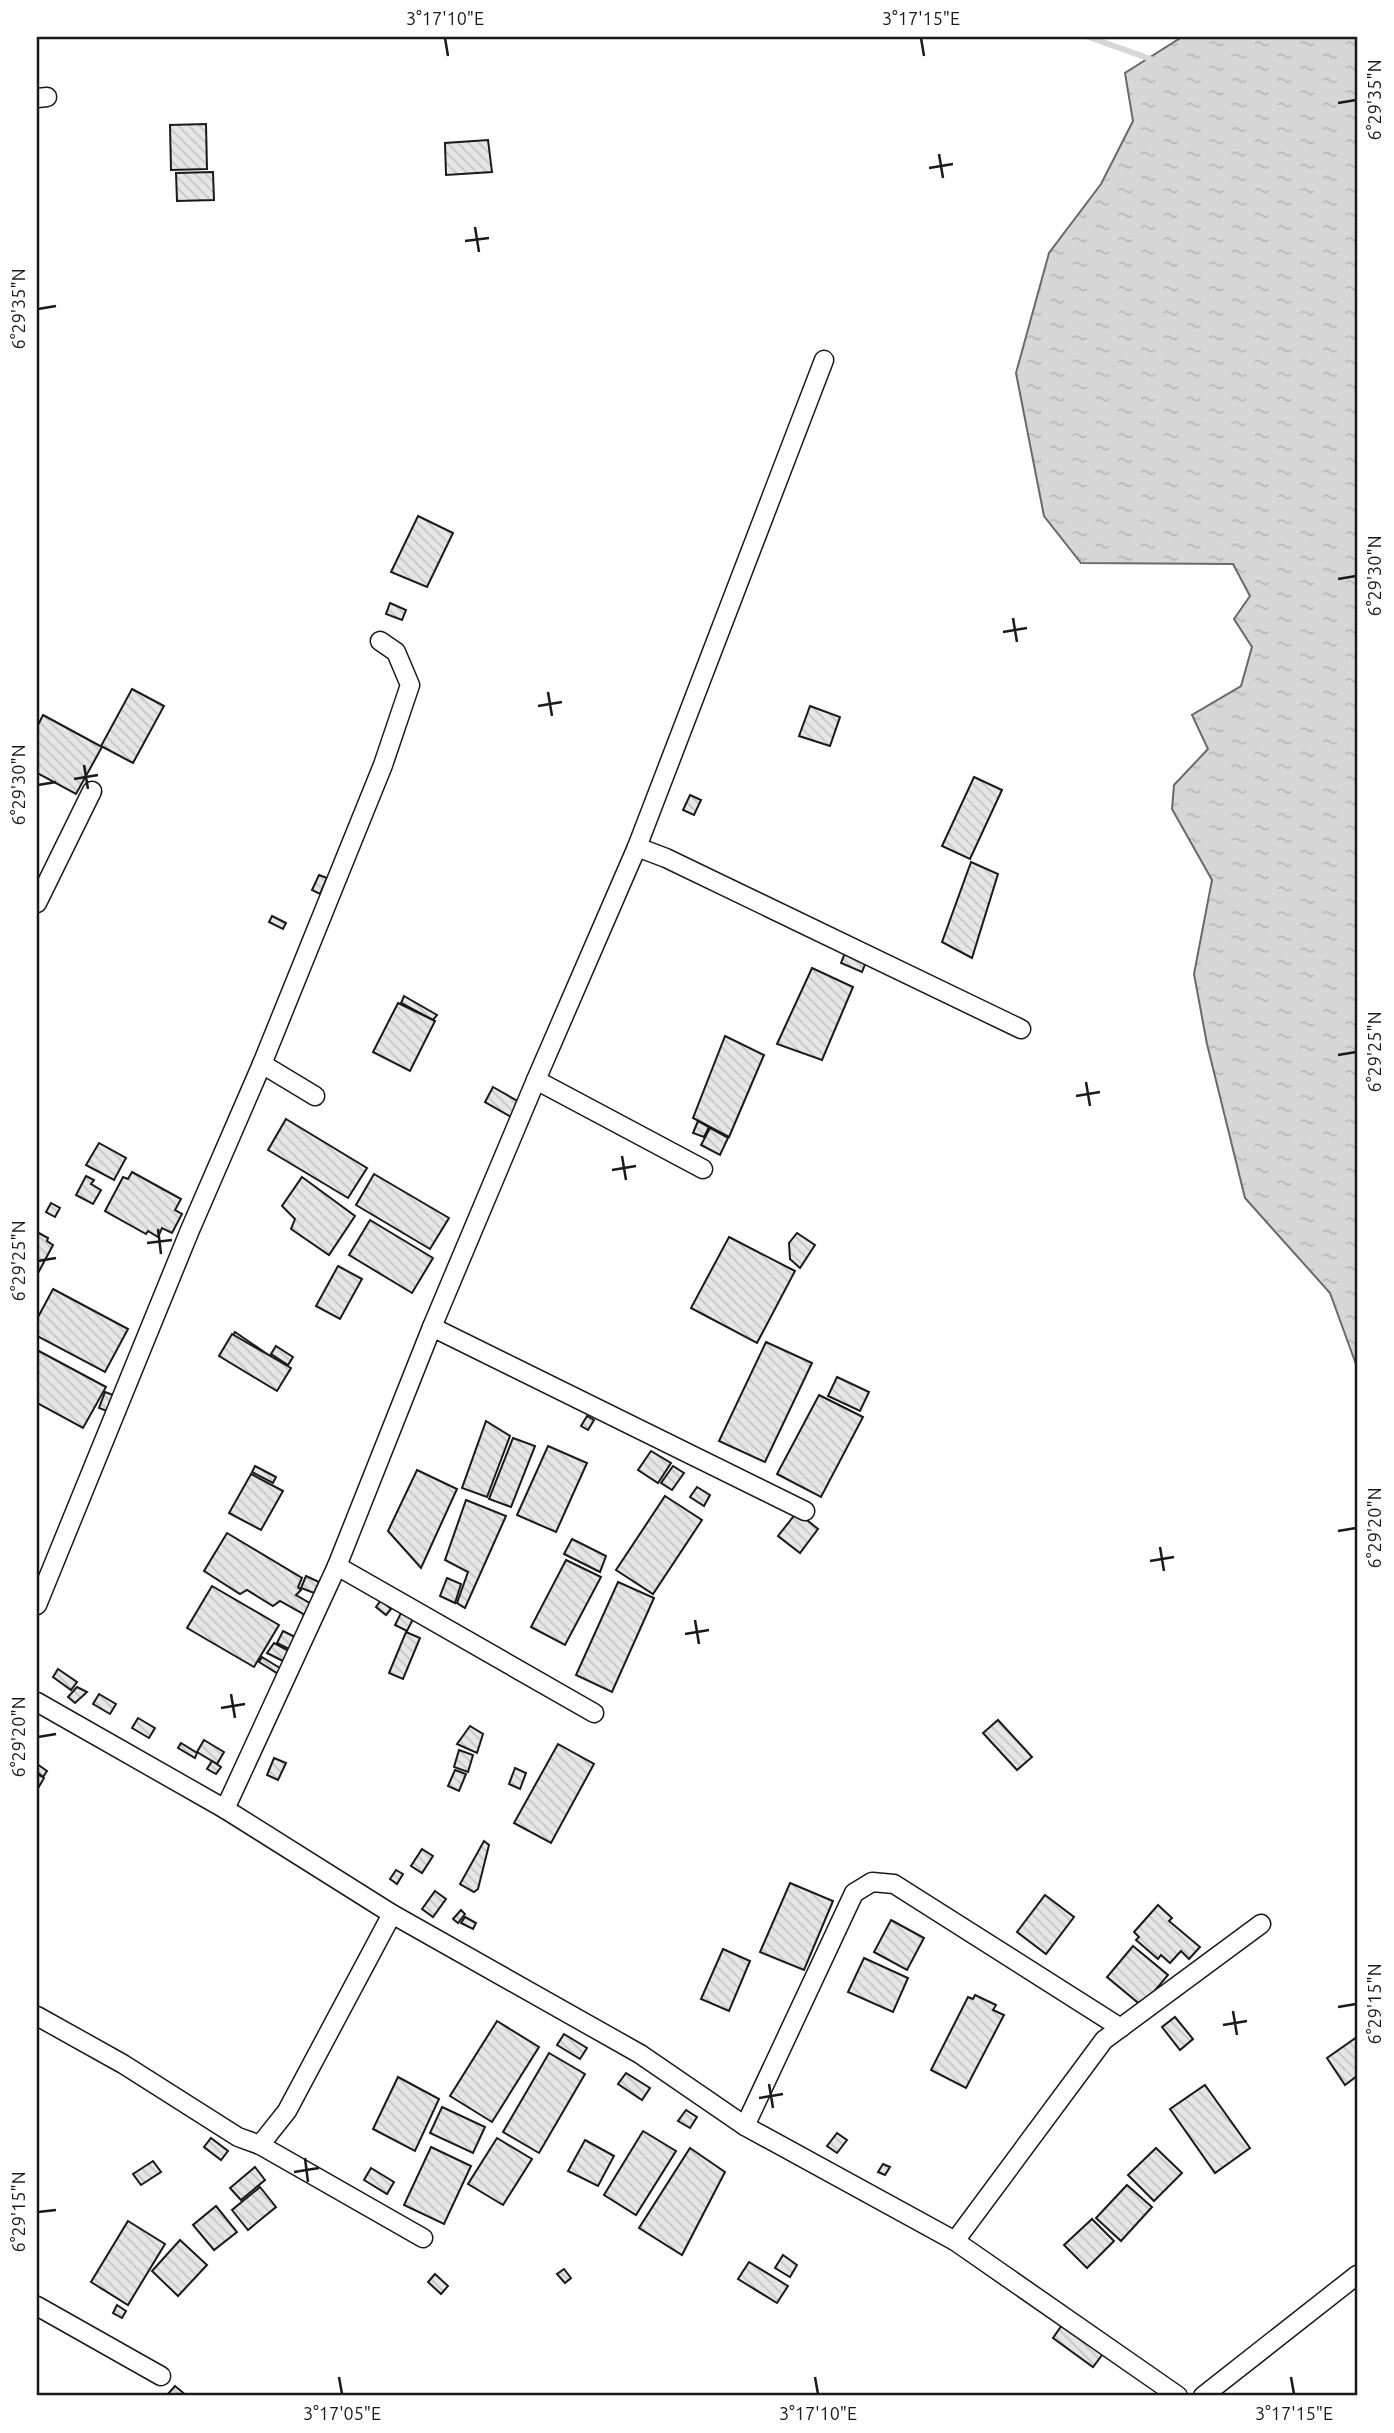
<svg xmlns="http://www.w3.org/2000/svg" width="1394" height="2433" font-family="Ubuntu,sans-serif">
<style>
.water{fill:url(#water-ripples);stroke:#6a6a6a;stroke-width:2}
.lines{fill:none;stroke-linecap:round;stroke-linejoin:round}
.stream{stroke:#d7d7d7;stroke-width:6}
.building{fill:url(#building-back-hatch);stroke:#1a1a1a;stroke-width:2}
.street-casing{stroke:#1a1a1a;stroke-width:21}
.street{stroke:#fff;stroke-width:18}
.ticks{fill:none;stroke:#1a1a1a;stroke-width:2.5}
.neatline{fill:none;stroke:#1a1a1a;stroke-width:2.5}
.ticks-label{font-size:18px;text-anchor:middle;fill:#1a1a1a}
</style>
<defs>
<pattern id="water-ripples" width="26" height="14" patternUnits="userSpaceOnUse" patternTransform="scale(1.75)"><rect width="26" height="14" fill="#d7d7d7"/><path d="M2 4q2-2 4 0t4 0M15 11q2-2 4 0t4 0" fill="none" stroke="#b8b8b8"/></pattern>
<pattern id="building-back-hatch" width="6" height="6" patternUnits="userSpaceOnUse" patternTransform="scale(1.75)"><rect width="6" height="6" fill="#e6e6e6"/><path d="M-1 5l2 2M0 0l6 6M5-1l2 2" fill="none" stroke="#c5c5c5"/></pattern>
</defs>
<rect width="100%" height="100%" fill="#fff"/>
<!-- water -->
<path class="water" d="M1182,37h175v1330l-27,-74 -85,-95 -38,-154 -13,-70 18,-94 -40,-71 2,-24 34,-36 -16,-34 49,-29 11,-39 -18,-28 16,-23 -17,-32 -152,-1 -37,-47 -28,-143 33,-120 52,-69 32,-63 -8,-48z"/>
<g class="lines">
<!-- stream -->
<path class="stream" d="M1089,37l64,23"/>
</g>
<!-- building -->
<g class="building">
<path d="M206,124l1,45 -36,1 -1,-45z"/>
<path d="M488,140l4,32 -46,3 -1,-32z"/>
<path d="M213,172l1,28 -37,1 -1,-28z"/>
<path d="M418,516l35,17 -26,54 -36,-15z"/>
<path d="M390,603l16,7 -4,10 -16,-6z"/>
<path d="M132,689l32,17 -31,57 -32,-17z"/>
<path d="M810,706l30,11 -10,29 -31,-10z"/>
<path d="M43,715l59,32 -26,47 -39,-21v-46z"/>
<path d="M974,777l28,13 -32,69 -28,-13z"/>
<path d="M690,795l11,5 -7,15 -11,-5z"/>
<path d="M971,862l27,12 -26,84 -30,-16z"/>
<path d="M319,875l8,3 -7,16 -8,-4z"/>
<path d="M272,916l14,7 -3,6 -14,-7z"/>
<path d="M845,953l21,9 -4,10 -21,-9z"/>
<path d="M812,968l41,19 -31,73 -45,-16z"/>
<path d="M404,996l33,19 -4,5 -32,-17z"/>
<path d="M398,1003l37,18 -25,50 -37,-19z"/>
<path d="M725,1036l39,19 -35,82 -36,-19z"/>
<path d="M493,1087l28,16 -8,15 -28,-16z"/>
<path d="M286,1119l81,49 -19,30 -80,-48z"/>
<path d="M698,1121l11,6 -5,10 -11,-4z"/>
<path d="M710,1128l18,10 -8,17 -19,-10z"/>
<path d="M99,1143l27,15 -12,22 -28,-15z"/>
<path d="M132,1172l49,27 -6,11 7,4 -10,19 -10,-5 -4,9 -10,-6 -2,3 -41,-23 18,-34 5,2z"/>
<path d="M374,1174l75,44 -19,31 -74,-44z"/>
<path d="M86,1176l8,4 -3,4 10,6 -8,14 -17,-9z"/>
<path d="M302,1177l53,39 -26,39 -38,-26 4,-10 -13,-13z"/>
<path d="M51,1203l9,5 -5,9 -9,-5z"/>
<path d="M370,1220l63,38 -21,35 -63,-38z"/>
<path d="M37,1232l11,6 -1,3 6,4 -16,30z"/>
<path d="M797,1233l18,12 -15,23 -10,-9 -1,-16z"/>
<path d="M729,1237l66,34 -38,72 -66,-35z"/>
<path d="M338,1266l24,13 -22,40 -24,-13z"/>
<path d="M53,1289l75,40 -23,43 -68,-36v-17z"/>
<path d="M235,1332l35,24 2,-2 16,10 -14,22 -53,-32z"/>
<path d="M232,1334l59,34 -14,23 -58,-35z"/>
<path d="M766,1342l46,21 -47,99 -46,-21z"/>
<path d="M276,1346l17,11 -5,8 -17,-11z"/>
<path d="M37,1350l69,37 -23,41 -46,-25z"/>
<path d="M837,1377l32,15 -9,19 -32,-15z"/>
<path d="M105,1392l8,3 -6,16 -8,-3z"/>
<path d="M819,1395l44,22 -42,80 -44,-23z"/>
<path d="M587,1416l7,4 -6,10 -7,-4z"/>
<path d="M486,1421l24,15 -23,61 -25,-9z"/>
<path d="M513,1438l22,8 -24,61 -22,-8z"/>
<path d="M548,1446l39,17 -31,69 -39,-17z"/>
<path d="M651,1451l20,12 -13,20 -20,-13z"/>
<path d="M255,1466l21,11 -3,6 -21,-11z"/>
<path d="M673,1466l11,7 -12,17 -11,-7z"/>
<path d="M417,1470l40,19 -36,79 -33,-37z"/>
<path d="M251,1474l32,17 -22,39 -32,-17z"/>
<path d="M697,1487l13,8 -6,11 -14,-9z"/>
<path d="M665,1496l37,24 -49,74 -37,-24z"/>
<path d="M466,1500l40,16 -41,92 -8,-5 11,-31 -23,-12z"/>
<path d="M797,1512l21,17 -18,24 -22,-17z"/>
<path d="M227,1533l75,45 -4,9 3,3 -5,5 17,10 -9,14 -1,-5 -23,-13 -7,5 -26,-16 -7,4 -36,-23z"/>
<path d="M572,1539l34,17 -6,16 -36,-18z"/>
<path d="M566,1560l35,17 -36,68 -34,-18z"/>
<path d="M306,1576l13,6 -5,11 -13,-5z"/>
<path d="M447,1578l14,6 -6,19 -15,-7z"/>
<path d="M618,1582l36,16 -42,94 -36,-17z"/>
<path d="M212,1586l67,39 -25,42 -67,-39z"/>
<path d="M381,1600l10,9 -5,6 -10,-8z"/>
<path d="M401,1613l12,6 -6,12 -12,-6z"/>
<path d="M283,1631l14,7 -6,12 -14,-7z"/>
<path d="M406,1632l14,6 -17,41 -14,-6z"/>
<path d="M274,1643l17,9 -4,11 -20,-10z"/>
<path d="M262,1657l21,13 -3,5 -21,-13z"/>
<path d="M58,1669l19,13 -6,8 -18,-13z"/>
<path d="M77,1687l10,5 -12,11 -7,-6z"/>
<path d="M99,1694l17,10 -6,10 -17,-10z"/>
<path d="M138,1718l17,10 -6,10 -17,-10z"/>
<path d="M998,1720l34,37 -15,13 -34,-37z"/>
<path d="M470,1726l13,8 -6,19 -20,-9z"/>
<path d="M204,1740l20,12 -7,12 -20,-12z"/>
<path d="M181,1743l16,10 -2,5 -17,-10z"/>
<path d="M558,1744l36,20 -43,79 -37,-20z"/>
<path d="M459,1750l14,5 -5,17 -14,-5z"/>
<path d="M274,1758l12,5 -8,17 -11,-5z"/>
<path d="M212,1761l9,6 -5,7 -9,-5z"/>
<path d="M37,1764l10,7 -4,6 -6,-5z"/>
<path d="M515,1768l11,5 -6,16 -11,-5z"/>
<path d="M455,1770l11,4 -7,17 -11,-5z"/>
<path d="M37,1774l7,4 -7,12z"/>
<path d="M484,1841l5,4 -11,44 -4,3 -14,-8z"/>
<path d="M422,1849l11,7 -11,17 -11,-7z"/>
<path d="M396,1870l7,4 -6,10 -7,-5z"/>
<path d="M790,1883l43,18 -29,69 -44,-18z"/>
<path d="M435,1891l11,8 -13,18 -11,-8z"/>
<path d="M1045,1895l29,22 -28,37 -29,-22z"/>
<path d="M1158,1905l14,13 -3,3 31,26 -11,12 -8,-8 -11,12 -9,-8 -3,4 -22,-19 3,-3 -5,-5z"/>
<path d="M461,1910l4,4 -7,9 -5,-4z"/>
<path d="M465,1917l11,6 -3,6 -12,-6z"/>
<path d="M891,1920l33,18 -17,32 -33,-18z"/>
<path d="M1133,1946l35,29 -26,31 -35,-29z"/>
<path d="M723,1949l27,12 -21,50 -28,-12z"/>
<path d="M864,1958l44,20 -15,34 -45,-20z"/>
<path d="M975,1995l21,10 -3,5 11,5 -38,73 -35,-18 37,-73 5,2z"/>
<path d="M1175,2017l18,22 -13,11 -18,-23z"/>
<path d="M497,2021l42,26 -47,75 -42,-26z"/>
<path d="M564,2034l23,14 -7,11 -23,-14z"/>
<path d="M1357,2037v39l-12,9 -18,-27z"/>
<path d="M549,2053l36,21 -46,79 -36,-21z"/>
<path d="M626,2073l24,15 -8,12 -24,-16z"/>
<path d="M398,2077l41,22 -24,52 -42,-22z"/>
<path d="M1205,2085l45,63 -35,25 -45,-64z"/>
<path d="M442,2107l43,20 -12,26 -43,-20z"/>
<path d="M686,2110l11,7 -7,11 -12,-7z"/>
<path d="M643,2131l33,20 -40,64 -32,-20z"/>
<path d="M837,2133l10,7 -10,13 -10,-7z"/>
<path d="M211,2138l17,13 -7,9 -17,-13z"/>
<path d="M497,2138l35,21 -29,46 -35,-21z"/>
<path d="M585,2140l29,16 -16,30 -30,-15z"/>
<path d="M431,2147l40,19 -27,58 -40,-19z"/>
<path d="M690,2148l35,24 -43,83 -43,-27z"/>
<path d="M1156,2148l26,25 -28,28 -26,-26z"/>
<path d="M153,2161l8,11 -20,13 -8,-11z"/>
<path d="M883,2164l7,3 -5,8 -7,-3z"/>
<path d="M255,2167l10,13 -24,20 -11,-12z"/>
<path d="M371,2168l23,14 -7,12 -23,-14z"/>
<path d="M1127,2185l25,22 -31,34 -25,-23z"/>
<path d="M260,2187l16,20 -28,23 -16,-20z"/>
<path d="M216,2206l21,26 -23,18 -21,-25z"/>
<path d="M1092,2219l22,22 -27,27 -23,-23z"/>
<path d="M128,2221l37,23 -37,61 -37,-23z"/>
<path d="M180,2240l27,25 -29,31 -26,-25z"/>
<path d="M783,2255l14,10 -7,12 -15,-9z"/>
<path d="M749,2262l39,24 -11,17 -39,-24z"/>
<path d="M564,2269l7,9 -6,5 -8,-9z"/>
<path d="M435,2274l13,12 -7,8 -13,-12z"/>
<path d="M117,2305l9,6 -4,7 -9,-5z"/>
<path d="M1064,2322l41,29 -12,16 -40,-29z"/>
<path d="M175,2386l12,10 -20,-1z"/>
</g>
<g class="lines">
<defs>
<g id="street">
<path d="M37,98l10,-1"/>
<path d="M637,847l187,-487"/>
<path d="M37,903l55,-112"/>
<path d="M262,1064l121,-299 27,-80 -14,-33 -16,-11"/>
<path d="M536,1080l167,89"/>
<path d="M432,1327l104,-247 101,-233 29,11 355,171"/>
<path d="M337,1566l257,147"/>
<path d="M37,1605l153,-375 72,-166 53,32"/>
<path d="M37,1702l188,107 167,105 248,140 105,72 210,115 223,155"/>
<path d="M225,1809l112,-243 95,-239 373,184"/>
<path d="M37,2016l86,48 115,73 22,8 27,-34 105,-197"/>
<path d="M745,2126l109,-233 18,-11 22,2 227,144"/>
<path d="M260,2145l163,93"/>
<path d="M955,2241l149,-201 157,-116"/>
<path d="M37,2306l124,70"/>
<path d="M1203,2396l154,-121"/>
</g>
</defs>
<!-- street casing -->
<use href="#street" class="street-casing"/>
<!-- street -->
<use href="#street" class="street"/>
</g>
<!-- ticks -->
<path class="ticks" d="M445,38l3,18M921,38l3,18M1338,103l18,-3M939,154l4,24M929,168l24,-4M475,227l4,25M465,241l24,-3M38,309l18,-3M1338,579l18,-3M1013,618l4,24M1003,632l24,-4M548,692l4,24M538,706l24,-4M84,765l4,24M74,779l24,-4M38,785l18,-3M1338,1055l18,-3M1086,1082l4,24M1076,1096l24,-4M622,1156l4,24M612,1170l24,-4M158,1229l3,25M147,1243l25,-3M38,1261l18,-3M1338,1531l18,-3M1160,1547l4,24M1150,1561l24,-4M695,1620l4,24M685,1634l24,-4M231,1694l4,24M221,1708l24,-4M38,1737l18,-3M1338,2007l18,-3M1233,2011l4,24M1223,2025l24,-4M769,2084l4,24M759,2098l24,-4M305,2158l3,24M294,2172l25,-4M38,2212l18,-2M339,2377l3,17M815,2377l3,17M1291,2377l3,17"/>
<!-- border -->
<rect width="1394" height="2433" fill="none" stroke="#ffffff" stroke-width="77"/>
<rect x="38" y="38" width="1318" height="2356" class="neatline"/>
<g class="ticks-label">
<text x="445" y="25">3°17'10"E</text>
<text x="921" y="25">3°17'15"E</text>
<text transform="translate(1375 100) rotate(-90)" y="6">6°29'35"N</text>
<text transform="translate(19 309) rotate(-90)" y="6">6°29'35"N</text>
<text transform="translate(1375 576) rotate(-90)" y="6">6°29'30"N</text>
<text transform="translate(19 785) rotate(-90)" y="6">6°29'30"N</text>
<text transform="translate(1375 1052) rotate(-90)" y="6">6°29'25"N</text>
<text transform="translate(19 1261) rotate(-90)" y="6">6°29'25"N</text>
<text transform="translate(1375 1528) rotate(-90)" y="6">6°29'20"N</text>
<text transform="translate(19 1737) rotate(-90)" y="6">6°29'20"N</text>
<text transform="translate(1375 2004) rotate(-90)" y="6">6°29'15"N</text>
<text transform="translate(19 2212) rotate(-90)" y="6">6°29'15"N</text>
<text x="342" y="2420">3°17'05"E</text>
<text x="818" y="2420">3°17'10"E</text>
<text x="1294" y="2420">3°17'15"E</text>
</g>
</svg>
